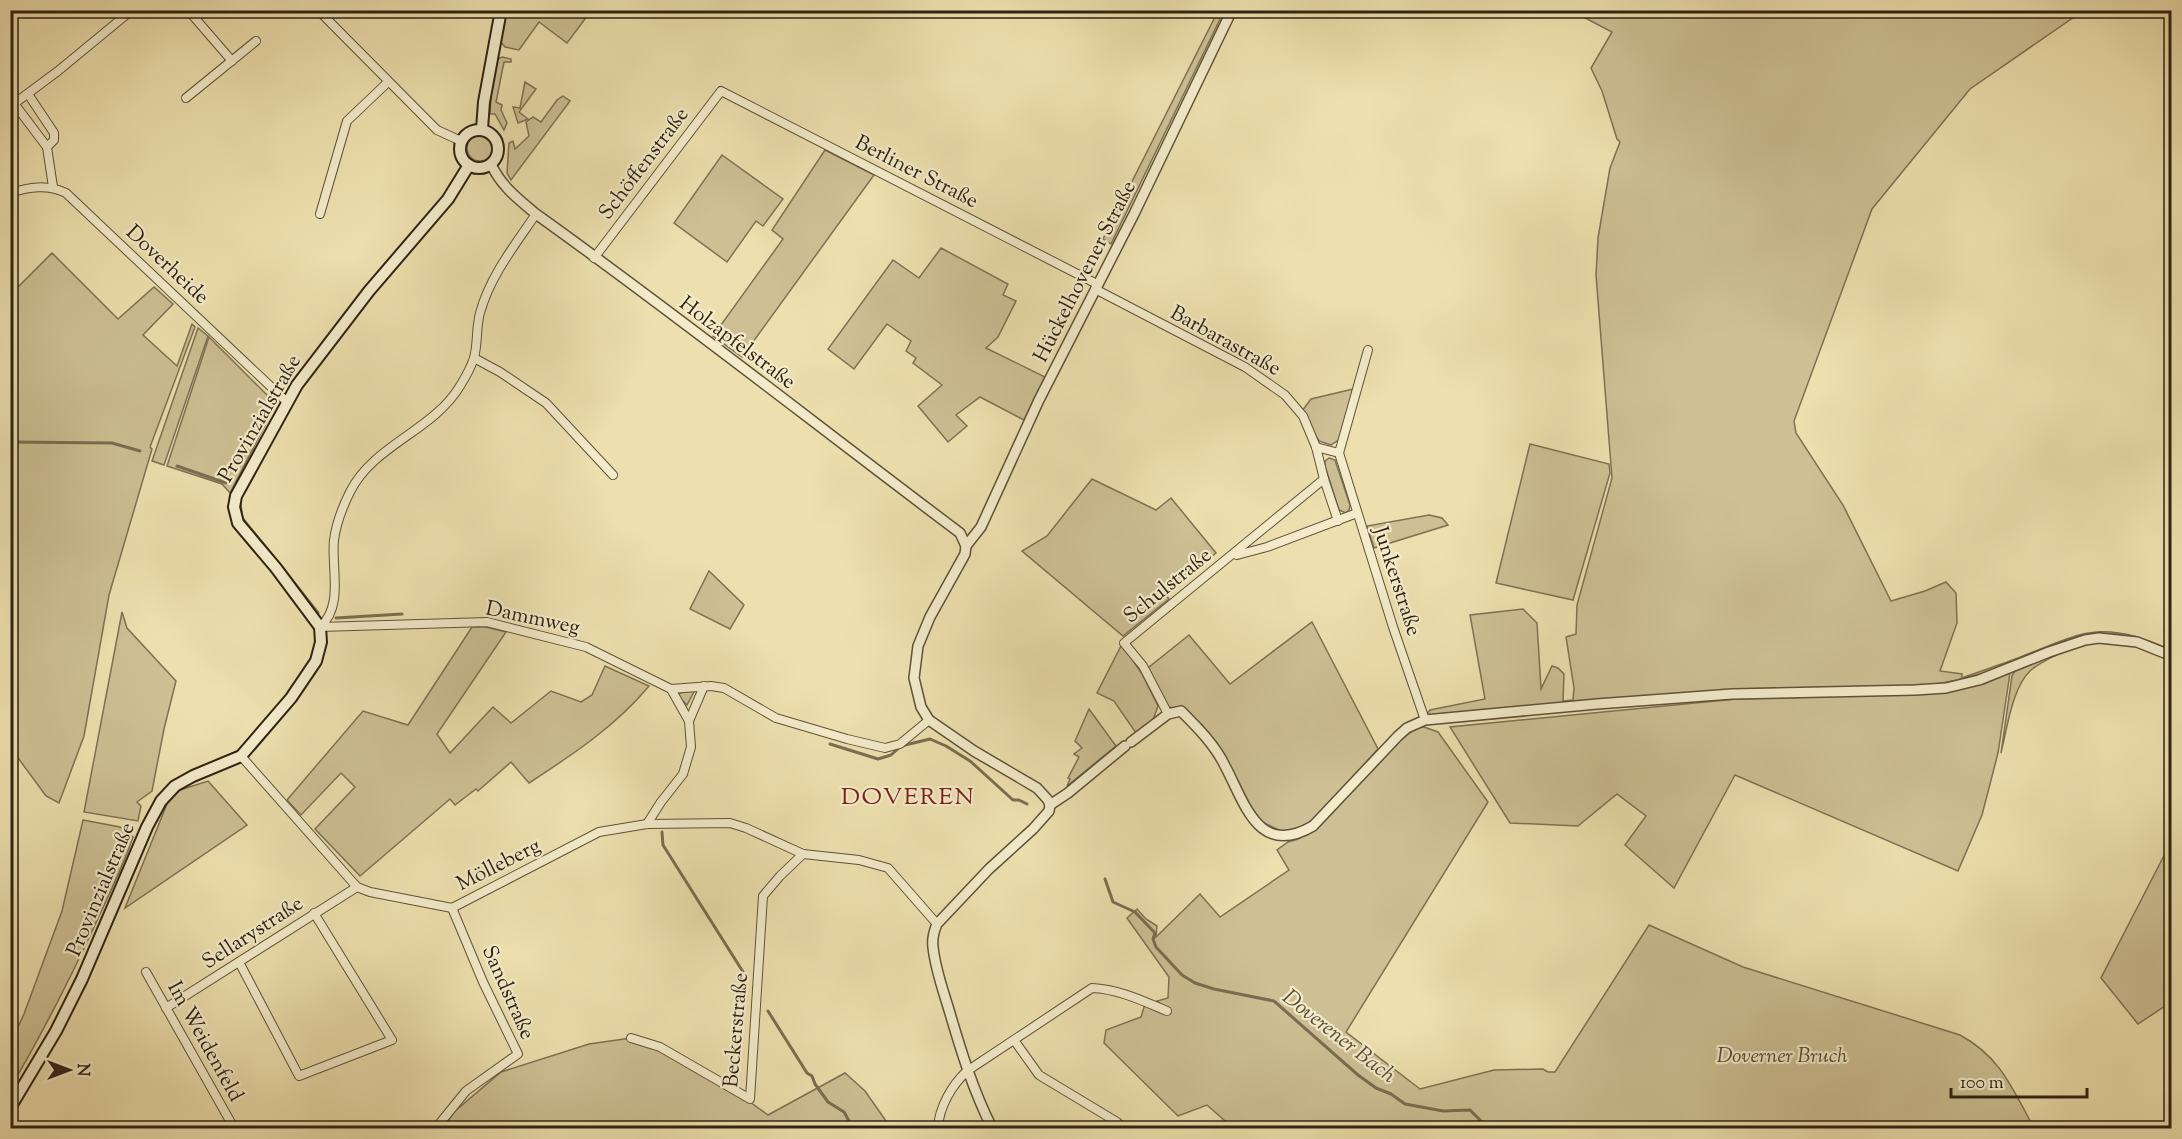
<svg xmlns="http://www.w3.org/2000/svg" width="2182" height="1139" font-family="'Sorts Mill Goudy',serif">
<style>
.green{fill:#cdc094;stroke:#7e7154;stroke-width:1.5}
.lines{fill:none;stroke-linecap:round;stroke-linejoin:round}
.stream{stroke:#7a6d51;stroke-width:3}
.minor-casing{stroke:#5e523a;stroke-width:10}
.tertiary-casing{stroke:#5e523a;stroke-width:12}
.secondary-casing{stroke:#2e2214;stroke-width:14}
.minor{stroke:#f3ebca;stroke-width:8}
.tertiary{stroke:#f3ebca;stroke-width:9}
.secondary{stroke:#f3ebca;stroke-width:10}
.labels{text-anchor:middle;stroke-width:4.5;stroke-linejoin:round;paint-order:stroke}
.street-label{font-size:21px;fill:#2e2214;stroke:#f3ebca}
.park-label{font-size:21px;font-style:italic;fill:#564a34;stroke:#f3ebca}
.water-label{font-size:22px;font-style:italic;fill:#5a4e38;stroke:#f3ebca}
.quarter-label{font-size:24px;letter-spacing:1.5px;fill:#7a1f14;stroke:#f3ebca}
</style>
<rect width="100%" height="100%" fill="#ede0ae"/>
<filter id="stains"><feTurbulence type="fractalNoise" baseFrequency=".00333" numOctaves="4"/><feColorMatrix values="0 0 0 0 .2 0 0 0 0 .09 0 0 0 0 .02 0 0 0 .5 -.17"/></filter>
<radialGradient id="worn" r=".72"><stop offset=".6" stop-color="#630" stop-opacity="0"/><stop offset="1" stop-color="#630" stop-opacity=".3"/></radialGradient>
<!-- green -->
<g class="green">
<path d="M507,11h64l14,8 -18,24 -28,-21 -20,28 -14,-3 -5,-6z"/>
<path d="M1218,11h6l-113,233 -8,-5z"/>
<path d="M1572,11h500l5,4 -107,74 -98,120 -78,212 2,12 47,72 48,96 34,-10 21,-9 10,11 1,30 -17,48 22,3v4c16,-6 32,-11 48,-17 69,-26 88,-45 161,-11v2c-26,-11 -50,-21 -79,-18 -22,1 -42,13 -61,21 -33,15 -66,25 -101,30l-193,4 -311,26 4,-5 55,-11 -15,-84 53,-6 14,14 4,66 11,-23 6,2 6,6 -1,27 10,-1 1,-12 -8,-51 10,-3 1,-29 35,-127 -16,-203 2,-37 12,-70 10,-26 -3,-3 -15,-48 -11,-23 21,-36z"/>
<path d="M502,57l9,2v3h-7l-8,40 6,3 -1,5 6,13 -3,7 -9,-16h-5l2,-37 6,-18z"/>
<path d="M525,82l11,7 -17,23 9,7 -10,4 -5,-16 7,1z"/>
<path d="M563,96l7,5 -59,79 -4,-7 2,-30 4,-2 2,8 14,-13 -3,-14 7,-5 8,5 16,-22z"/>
<circle cx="480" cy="148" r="13"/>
<path d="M825,150l49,25 -132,182 -29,-21 70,-97 -11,-9z"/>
<path d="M722,155l61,44 -20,27 -7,-5 -29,41 -53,-39z"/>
<path d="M941,248l67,36 -5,11 13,6 -18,36 -12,11 59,29 -21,43 -44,-23 -24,18 11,11 -19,16 -30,-36 24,-21 -29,-22 3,-5 -10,-7 5,-10 -24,-17 -33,45 -26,-20 65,-89 26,18z"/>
<path d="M52,253l66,66 36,-32 19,17 -30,31 34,31 15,-42 3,3 -45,120 2,2 -43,146 -25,141 -25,67 -13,-7 -36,-49 1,-453z"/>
<path d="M198,328l10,8 -44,129 -12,-4z"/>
<path d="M209,337l67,67 -46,89 -8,-9 -55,-18z"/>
<path d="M1353,389l-13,50 -9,6 -12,-4 -17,-30 9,-12z"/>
<path d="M1530,444l79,20 1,9 -37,127 -77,-17z"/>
<path d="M1329,458l6,2 15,45 -1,5 -3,3 -7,-3 -14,-44v-5z"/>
<path d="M1092,479l64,31 15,-12 45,55 -50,42 3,4 -46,37 -101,-85 25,-15z"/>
<path d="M1429,515l13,3 6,7 -74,23 -7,-22z"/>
<path d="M709,571l35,34 -14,24 -40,-20z"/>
<path d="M122,612l5,16 49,53 -12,48 -12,62 -15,11 4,4 -3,15 -54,-9z"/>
<path d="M1312,622l66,127 -69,76 -24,8 -23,-11 -15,-19 -18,-38 -27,-40 -19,-16 -15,-2 -20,-39 41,-33 41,49z"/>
<path d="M472,627h14l20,5 -69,102 13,19 43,-46 18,16 40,-32 30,11 11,-7 13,-29 44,20c-33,40 -77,69 -120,97l-18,-21 -33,29 -2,-2 -21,16 -5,-6 -90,77 -45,-47 40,-42 -14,-14 -40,42 -14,-15 76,-89 45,14z"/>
<path d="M1122,644l20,30 16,32 -5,14 -17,13 -22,-32 -17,-8z"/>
<path d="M2064,651c-10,6 -24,11 -33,19 -19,17 -24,59 -30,83l11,-77 3,-5z"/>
<path d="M2010,673l-12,80 -16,62 -24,56 -223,-96 -61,113 -49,-43 21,-29 -29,-22 -39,32 -68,-3 -60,-96 286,-28 189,-5 59,-10z"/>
<path d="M695,690l-8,15 -9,-9 2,-3z"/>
<path d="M1089,709l27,37 -49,40 3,-7 -2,-1 11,-21 -5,-3 8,-6 -7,-7z"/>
<path d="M1424,727l14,5 50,70 -142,230 74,57 74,-19 49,-1 5,3h7l94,-147 94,42 217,68c41,22 53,55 74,93h-801l-26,-23 -29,11 -74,-73 2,-13 35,-13 4,-13 21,4 -9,-7 11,-3 1,-21 -42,-59 10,-9 9,10 11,7 -1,11 44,-43 20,23 69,-47 -12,-20 11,-8 10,-3 22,-13 82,-88 15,-10z"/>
<path d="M208,781l39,44 -122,83 42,-104 13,-14z"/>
<path d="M83,820l37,7 13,10c-10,30 -25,59 -38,88 -26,56 -53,109 -84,162v-45l13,-28 38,-103z"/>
<path d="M2171,842v160l-33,22 -37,-46z"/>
<path d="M631,1038c50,16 95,46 137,77l77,-42 20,18 26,37h-448l11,-16 47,-40 88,-28z"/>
</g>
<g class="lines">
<!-- stream -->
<g class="stream">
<path d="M10,442l102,1 28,8"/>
<path d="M177,466l49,17"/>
<path d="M240,503l2,15 30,37"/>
<path d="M284,570l34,43"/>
<path d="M336,618l66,-4"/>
<path d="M830,744l48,15 13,-4 10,-9 29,-7 16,7 24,15 43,39h6l8,4"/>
<path d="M662,832l1,13 82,130"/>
<path d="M1105,879l8,23 22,10 20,21 -2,6 3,8 26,28 13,8 19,6 60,12 84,74 18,13 15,6 14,10 38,7 27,-1 11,11 14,7"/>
<path d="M768,1011l39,62 5,3 3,8 13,18 16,10 9,16"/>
</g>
<defs>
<g id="minor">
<path d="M188,10l44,51"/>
<path d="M318,10l119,120 24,11"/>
<path d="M28,94l26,39v7l-7,7"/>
<path d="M10,98l37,49 6,40"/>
<path d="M186,98l70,-57"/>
<path d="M15,103l43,-32 74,-61"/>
<path d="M10,193c19,-6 37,-9 56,0l221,209"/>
<path d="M320,214l27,-93 41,-39"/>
<path d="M594,258l127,-167 376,193"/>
<path d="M1095,289l150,78 40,28 18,21 13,31 8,32 14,42"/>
<path d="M474,358l26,14 46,31 67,72"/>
<path d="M1316,447l23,6"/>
<path d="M1339,453l54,174 32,93"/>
<path d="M1339,453l29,-103"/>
<path d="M1237,555l30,-8 90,-34"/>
<path d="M320,627l167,-5 99,25 85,42 18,32 2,26 -8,27 -22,28 -14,22"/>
<path d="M320,627c24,-21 11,-59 14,-87 2,-15 9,-34 16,-48 23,-47 83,-61 110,-106 5,-8 11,-19 14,-28 4,-15 2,-31 6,-45 10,-37 35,-68 56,-99"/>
<path d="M671,689l40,-3 13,2 52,30 71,21 38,9 15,-4 29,-24"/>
<path d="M1168,714l-25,-48 -19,-23 200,-164"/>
<path d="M689,721l15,-35"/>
<path d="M241,756l116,131 13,5 82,16 147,-76 48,-8 83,-1 16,5 57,26 56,6 29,8 49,56"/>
<path d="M239,962l60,114 93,-36 -78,-127"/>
<path d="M146,972l88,156"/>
<path d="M166,1008l191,-121"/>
<path d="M631,1038l29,9 90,52 13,-203 17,-20 23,-22"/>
<path d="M1014,1040l25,35 78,47 6,6"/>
<path d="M436,1128l30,-37 52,-37 -35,-72 -31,-74"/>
<path d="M938,1128c1,-21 14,-43 29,-57l125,-83c26,1 51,13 75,23"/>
</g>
<g id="tertiary">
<path d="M491,164c10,22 27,35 45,50 144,103 283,213 424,319l6,13"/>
<path d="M1131,742l37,-28 13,-3c17,17 34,34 44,55 20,37 33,92 88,60l85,-90 9,-8 18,-8 172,-16 135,-10 183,-4 31,-2 33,-8 70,-28 36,-12 14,-2 38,4 35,14"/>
<path d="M1050,805l-2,-5 -11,-12 -63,-37 -45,-31 -8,-13 -7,-29 4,-32 12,-29 35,-63 1,-8 15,-19 58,-127 95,-186 98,-204"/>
<path d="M1050,805l18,-12 57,-47"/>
<path d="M992,1128c-19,-38 -31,-77 -43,-118 -6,-20 -14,-42 -16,-63 -1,-8 1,-16 4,-23l52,-55 44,-40 16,-18 1,-6"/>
</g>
<g id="secondary">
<path d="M482,129l2,-27 17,-92"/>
<circle cx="479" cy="149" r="19"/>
<path d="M10,1108l46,-77 26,-52 65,-152 14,-26 14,-15 18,-10 48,-20 50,-58 25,-37 5,-19 -1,-15 -44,-59 -38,-45 -4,-16 2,-11 61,-111 72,-94 79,-92 21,-34"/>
</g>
</defs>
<!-- minor casing -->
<use href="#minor" class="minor-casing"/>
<!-- tertiary casing -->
<use href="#tertiary" class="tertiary-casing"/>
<!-- secondary casing -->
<use href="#secondary" class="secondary-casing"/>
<!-- minor -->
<use href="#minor" class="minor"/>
<!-- tertiary -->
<use href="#tertiary" class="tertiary"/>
<!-- secondary -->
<use href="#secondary" class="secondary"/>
</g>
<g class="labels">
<!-- street labels -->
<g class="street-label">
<text transform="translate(643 163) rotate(-53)" y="7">Schöffenstraße</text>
<text transform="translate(917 171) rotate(27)" y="7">Berliner Straße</text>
<text transform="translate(168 264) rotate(43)" y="7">Doverheide</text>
<text transform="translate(1084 271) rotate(-63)" y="7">Hückelhovener Straße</text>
<text transform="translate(1226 340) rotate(29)" y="7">Barbarastraße</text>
<text transform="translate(738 342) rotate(37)" y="7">Holzapfelstraße</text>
<text transform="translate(259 418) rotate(-60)" y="7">Provinzialstraße</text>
<text transform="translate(1398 581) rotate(72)" y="7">Junkerstraße</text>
<text transform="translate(1167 585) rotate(-39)" y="7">Schulstraße</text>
<text transform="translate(533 617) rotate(12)" y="7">Dammweg</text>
<text transform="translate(498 864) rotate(-27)" y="7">Mölleberg</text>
<text transform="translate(100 889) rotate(-67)" y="7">Provinzialstraße</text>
<text transform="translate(252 932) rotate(-33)" y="7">Sellarystraße</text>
<text transform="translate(509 992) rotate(66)" y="7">Sandstraße</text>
<text transform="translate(735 1030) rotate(-85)" y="7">Beckerstraße</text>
<text transform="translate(206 1041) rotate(61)" y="7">Im Weidenfeld</text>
</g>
<!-- park labels -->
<g class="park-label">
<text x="1782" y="1062">Doverner Bruch</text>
</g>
<!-- water labels -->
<g class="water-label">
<text transform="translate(1340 1035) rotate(38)" y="8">Doverener Bach</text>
</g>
<!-- quarter labels -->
<g class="quarter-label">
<text x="908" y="804">DOVEREN</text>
</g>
</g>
<!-- margin -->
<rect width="2182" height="1139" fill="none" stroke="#ede0ae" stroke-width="36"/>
<rect x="12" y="12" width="2158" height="1115" fill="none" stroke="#2e2214" stroke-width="3"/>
<rect x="18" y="18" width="2146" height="1103" fill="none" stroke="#2e2214" stroke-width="1.5"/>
<!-- north arrow -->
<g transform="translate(69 1070) rotate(90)" stroke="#f3ebca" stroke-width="4.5" paint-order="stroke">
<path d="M0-4.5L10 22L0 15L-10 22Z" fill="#2e2214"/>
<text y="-9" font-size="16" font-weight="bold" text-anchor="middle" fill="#2e2214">N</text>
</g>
<!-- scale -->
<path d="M1951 1088v9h136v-9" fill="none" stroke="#2e2214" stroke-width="3"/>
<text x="1960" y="1088" font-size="18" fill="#2e2214" stroke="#f3ebca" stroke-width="4.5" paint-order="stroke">100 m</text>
<rect width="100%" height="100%" filter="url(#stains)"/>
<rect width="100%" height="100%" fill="url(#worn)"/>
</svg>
